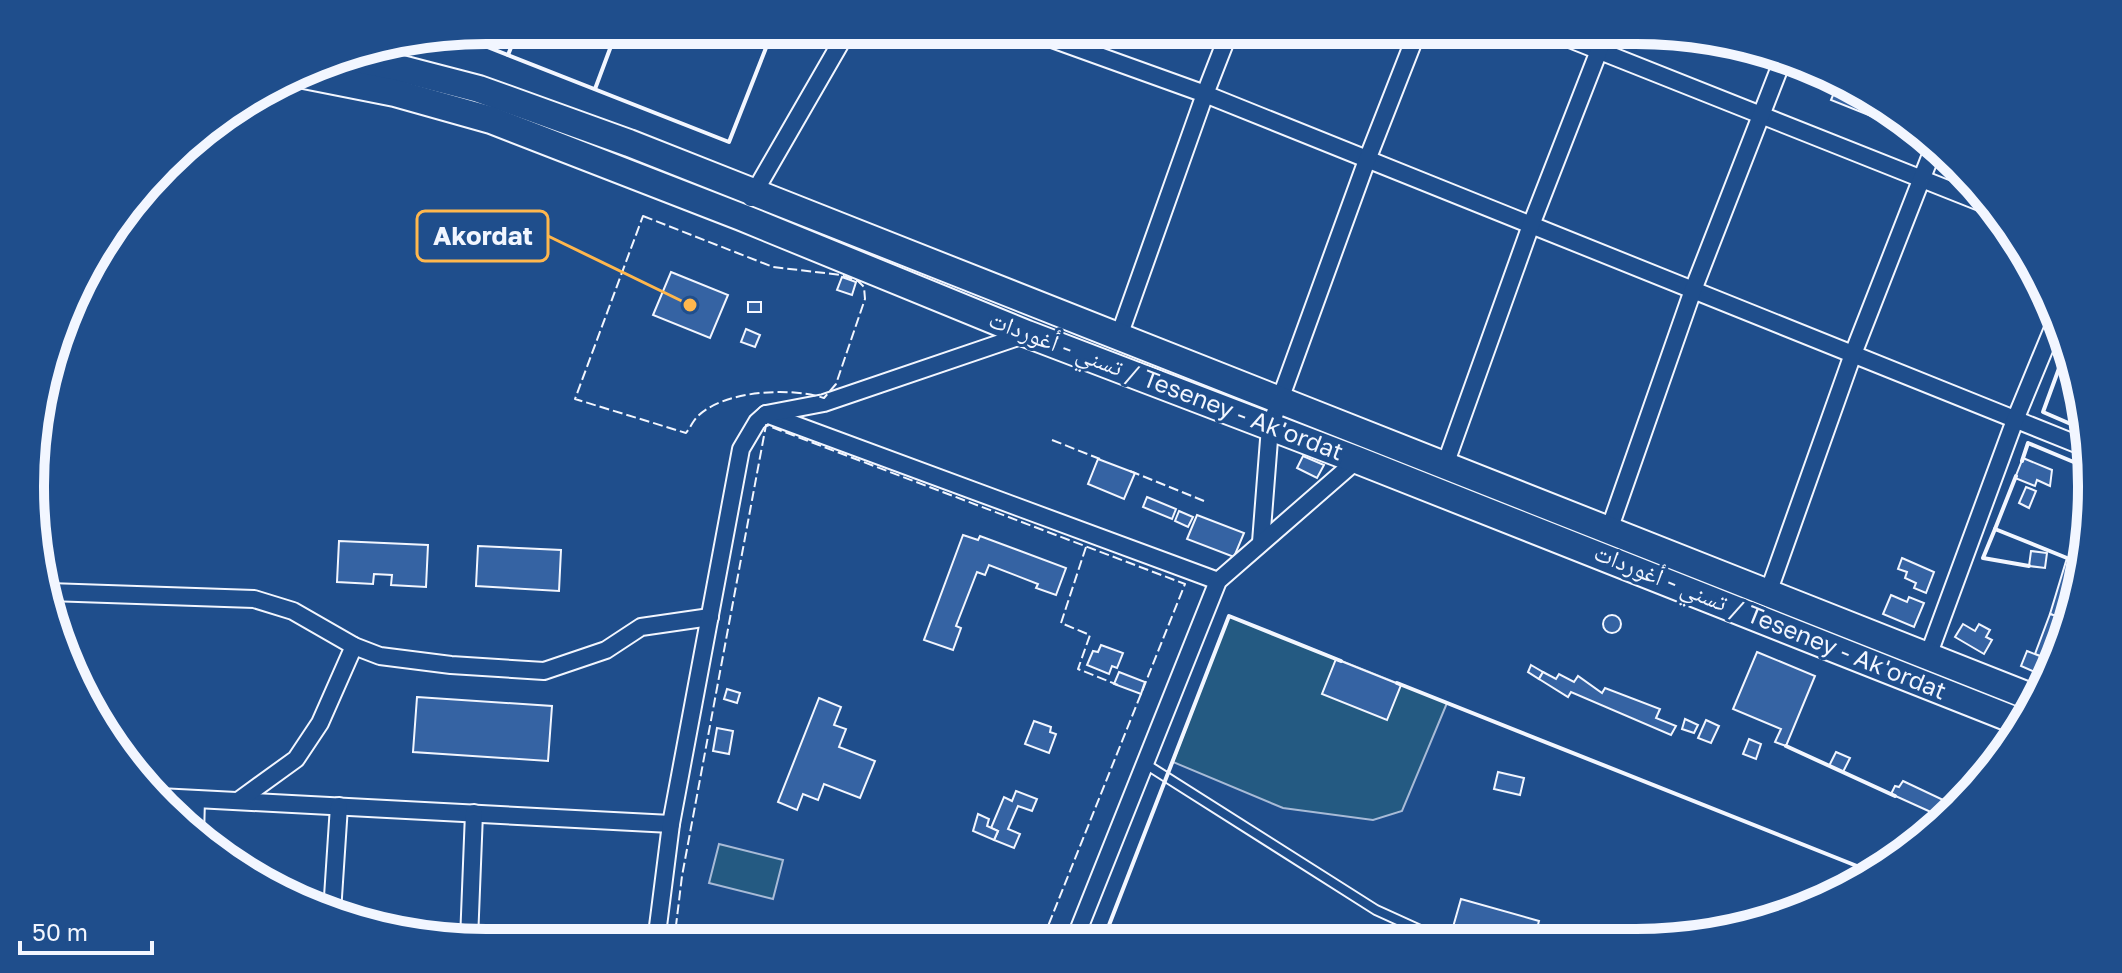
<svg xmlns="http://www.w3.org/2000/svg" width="2122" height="973" font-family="'Golos Text','Noto Naskh Arabic',sans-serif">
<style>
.green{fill:#245a82;stroke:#a8bbd7;stroke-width:2}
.building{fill:#3563a3;stroke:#f2f6ff;stroke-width:2}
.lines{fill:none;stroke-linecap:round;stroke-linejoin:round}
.service-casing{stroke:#f2f6ff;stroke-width:12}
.minor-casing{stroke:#f2f6ff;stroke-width:20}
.primary-casing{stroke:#f2f6ff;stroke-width:30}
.service{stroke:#1f4e8c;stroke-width:8}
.minor{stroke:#1f4e8c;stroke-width:16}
.primary{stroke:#1f4e8c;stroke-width:26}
.fence{stroke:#f2f6ff;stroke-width:2;stroke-dasharray:10 4;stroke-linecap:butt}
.wall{stroke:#f2f6ff;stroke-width:4}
.labels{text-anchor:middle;stroke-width:6;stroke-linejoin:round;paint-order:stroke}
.street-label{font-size:24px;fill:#f2f6ff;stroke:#1f4e8c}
.rim{fill:none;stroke:#f2f6ff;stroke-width:10}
.leader{fill:none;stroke:#ffb74d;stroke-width:3}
.callout-dot{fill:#ffb74d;stroke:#1f4e8c;stroke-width:3}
.callout{fill:#1f4e8c;stroke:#ffb74d;stroke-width:3}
.callout-label{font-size:26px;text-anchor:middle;font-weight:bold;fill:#f2f6ff}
</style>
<rect width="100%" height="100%" fill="#1f4e8c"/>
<!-- green -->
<g class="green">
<path d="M1229,616l218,87 -45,108 -29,9 -90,-12 -110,-46z"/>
<path d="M719,844l64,16 -10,39 -64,-16z"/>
</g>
<!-- building -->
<g class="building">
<path d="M1838,83l37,25 -4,8 -40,-16z"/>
<path d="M671,272l57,23 -18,43 -57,-23z"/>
<path d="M842,277l14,5 -4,13 -15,-5z"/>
<rect x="748" y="302" width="13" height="10"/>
<path d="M746,329l14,6 -5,12 -14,-5z"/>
<path d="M1303,456l21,9 -7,13 -20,-10z"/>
<path d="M2023,458l29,12 -2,16 -13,-6 -2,6 -20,-8z"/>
<path d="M1098,459l37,14 -11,26 -36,-15z"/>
<path d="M2026,487l10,4 -7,17 -10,-5z"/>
<path d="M1147,497l29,12 -4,10 -29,-12z"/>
<path d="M1179,511l14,6 -5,10 -13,-6z"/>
<path d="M1197,515l47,18 -10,24 -47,-18z"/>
<path d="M963,535l15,5 2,-4 86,32 -10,27 -20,-7 2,-4 -49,-19 -4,10 -8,-3 -21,54 5,2 -8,22 -29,-10z"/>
<path d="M339,541l89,4 -2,42 -35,-2 1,-10 -18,-1 -1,10 -36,-2z"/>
<path d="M478,546l83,4 -2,41 -83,-5z"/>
<path d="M2031,551l16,2 -2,15 -16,-2z"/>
<path d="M1902,558l32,14 -8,21 -12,-5 2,-5 -11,-5 2,-6 -9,-3z"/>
<path d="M2067,558l10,3 -19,56 -8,-3z"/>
<path d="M1891,595l16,7 2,-5 15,6 -10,24 -31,-13z"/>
<path d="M2050,614l16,5 -16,41 -15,-6z"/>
<circle cx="1612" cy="624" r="9"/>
<path d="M1963,624l12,7 4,-7 11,6 -4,7 6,3 -8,14 -29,-17z"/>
<path d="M1101,645l22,8 -6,15 -5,-2 -3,8 -22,-9 6,-14 5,1z"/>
<path d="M2027,651l23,9 -6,16 -23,-10z"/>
<path d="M1757,652l58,24 -29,70 -11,-4 6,-13 -48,-20z"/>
<path d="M1336,659l65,26 -14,35 -65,-26z"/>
<path d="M1531,665l12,7 -4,7 -11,-7z"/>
<path d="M1119,672l26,10 -4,12 -27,-10z"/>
<path d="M1543,672l13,7 3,-5 15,8 4,-6 24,17 3,-5 55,21 -4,9 20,8 -5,9 -100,-43 -3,5 -29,-18z"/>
<path d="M727,689l13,4 -3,10 -13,-4z"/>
<path d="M417,697l135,9 -4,55 -135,-9z"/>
<path d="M819,698l22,9 -7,18 12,4 -7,18 36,14 -15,37 -36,-14 -6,16 -15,-6 -6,16 -19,-8z"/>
<path d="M1685,719l13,6 -4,8 -12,-4z"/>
<path d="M1706,720l13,6 -8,17 -13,-5z"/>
<path d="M1034,721l17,6 -1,5 6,2 -7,19 -24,-9z"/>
<path d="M717,728l16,3 -4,23 -16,-3z"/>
<path d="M1749,739l12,5 -5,15 -13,-5z"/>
<path d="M1836,752l14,6 -7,14 -14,-6z"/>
<path d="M1498,772l26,6 -4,17 -26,-6z"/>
<path d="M1903,781l53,25 -12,12 -53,-24 4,-8 4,1z"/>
<path d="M1016,791l21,8 -5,12 -14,-5 -10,23 12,5 -6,14 -20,-8 4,-9 -7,-3 13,-31 8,4z"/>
<path d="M978,814l11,5 -2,7 11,5 -4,9 -21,-9z"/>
<path d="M1461,899l78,22 -5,19h-36l-45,-13z"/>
<path d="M1559,926l46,13h-50z"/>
</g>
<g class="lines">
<defs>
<path id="service" d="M1144,763l232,147 66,30"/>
<g id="minor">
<path d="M1027,30l178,64 879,353"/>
<path d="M1547,30l438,174"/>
<path d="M751,198l97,-168"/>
<path d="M1119,336l86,-242 25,-64"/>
<path d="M766,414l452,167"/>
<path d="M1445,465l86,-240 76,-195"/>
<path d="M1609,530l84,-240 90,-231"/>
<path d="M1261,542l9,-115 97,-267 51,-130"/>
<path d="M49,592l205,7 39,12 61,35 26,10 71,9 93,6 62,-21 35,-23 69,-10"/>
<path d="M1768,593l85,-239 81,-207"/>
<path d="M1928,656l87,-236 43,-104"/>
<path d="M159,797l512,27"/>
<path d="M238,801l58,-42 24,-36 34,-77"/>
<path d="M195,836l1,-37"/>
<path d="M332,912l7,-106"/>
<path d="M1078,932l23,9"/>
<path d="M469,940l5,-127"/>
<path d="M1074,941l144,-360 139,-121"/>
<path d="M656,942l15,-118 70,-375 16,-27 9,-8 58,-11 203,-69"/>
</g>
<g id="primary">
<path d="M336,56l66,13 77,20 150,54 1407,556"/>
<path d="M304,75l91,18 96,27 250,97 286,117 330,126 665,263"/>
</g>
</defs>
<!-- service casing -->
<use href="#service" class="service-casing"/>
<!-- minor casing -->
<use href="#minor" class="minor-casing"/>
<!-- primary casing -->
<use href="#primary" class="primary-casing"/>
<!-- service -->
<use href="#service" class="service"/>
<!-- minor -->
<use href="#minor" class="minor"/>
<!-- primary -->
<use href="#primary" class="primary"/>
<!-- fence -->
<g class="fence">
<path d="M643,216l130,51 68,8 17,6 6,6 1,12 -29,85 -12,14c-33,-11 -101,-8 -127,19 -4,4 -7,11 -11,16l-111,-34z"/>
<path d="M1052,440l48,19"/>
<path d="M1130,471l74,30"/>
<path d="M1086,547l-25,76 29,12 -12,34 40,16"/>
<path d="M674,942l8,-66 84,-451 419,159 -143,357"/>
</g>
<!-- wall -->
<g class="wall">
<path d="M457,35l272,107 44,-112"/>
<path d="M508,55l10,-25"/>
<path d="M595,89l22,-59"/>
<path d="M2065,352l-22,60 37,16"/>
<path d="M2022,461l6,-18 60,25"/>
<path d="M1995,529l21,-53"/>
<path d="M2029,566l-46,-8 12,-29 72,29"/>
<path d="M1397,683l475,189"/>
<path d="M1786,746l109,50"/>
<path d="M1112,941l-8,-3 125,-322 112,45"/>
</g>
</g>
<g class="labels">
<!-- street labels -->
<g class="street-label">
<text transform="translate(1166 386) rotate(21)" y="8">تسني - أغوردات / Teseney - Ak'ordat</text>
<text transform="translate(1770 622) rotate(22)" y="8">تسني - أغوردات / Teseney - Ak'ordat</text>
</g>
</g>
<!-- crop -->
<path d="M0 0H2122V973H0ZM486 44H1636A442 442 0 0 1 2078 486V487A442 442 0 0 1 1636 929H486A442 442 0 0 1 44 487V486A442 442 0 0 1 486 44Z" fill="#1f4e8c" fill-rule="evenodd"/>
<path class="rim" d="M486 44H1636A442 442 0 0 1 2078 486V487A442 442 0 0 1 1636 929H486A442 442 0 0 1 44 487V486A442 442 0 0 1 486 44Z"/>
<!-- callouts -->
<path class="leader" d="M690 305L548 236"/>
<circle class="callout-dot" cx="690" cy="305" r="8"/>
<rect class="callout" x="417" y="211" width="131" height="50" rx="8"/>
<g class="callout-label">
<text x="483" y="245">Akordat</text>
</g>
<!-- scale -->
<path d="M20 941v12h132v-12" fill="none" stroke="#f2f6ff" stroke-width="4"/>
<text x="32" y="941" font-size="24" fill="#f2f6ff" stroke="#1f4e8c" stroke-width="6" paint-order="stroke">50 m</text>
</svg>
